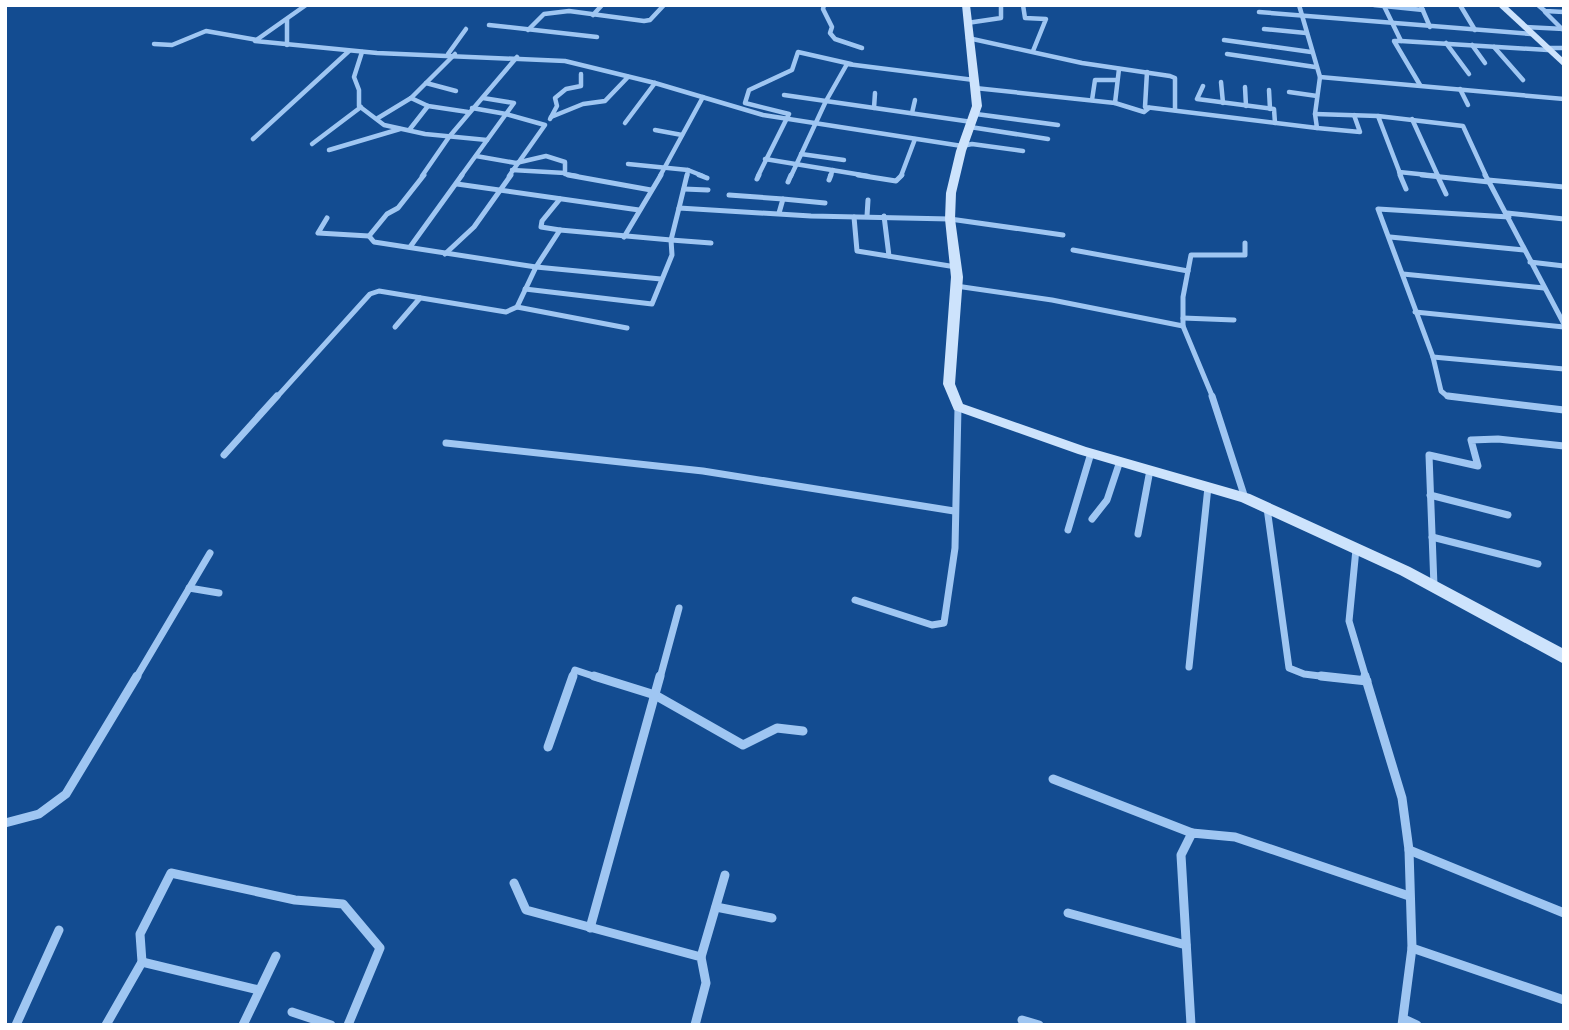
<svg xmlns="http://www.w3.org/2000/svg" width="1569" height="1030" font-family="'PT Sans',sans-serif">
<style>
.lines{fill:none;stroke-linecap:round;stroke-linejoin:round}
.street-far3{stroke:#9fc6f2;stroke-width:4.5}
.street-far2{stroke:#9fc6f2;stroke-width:5}
.street-far1{stroke:#9fc6f2;stroke-width:7}
.street{stroke:#9fc6f2;stroke-width:9}
.secondary{fill:#cde3fc;fill-rule:evenodd}
</style>
<rect width="100%" height="100%" fill="#134c91"/>
<g class="lines">
<!-- street-far3 -->
<g class="street-far3">
<path d="M306,5l-51,36 122,12 188,8 90,22 108,32 199,31 10,-2 51,7"/>
<path d="M824,5l-1,4 9,18 -2,6 5,6 27,9"/>
<path d="M1023,5l2,13 21,1 -13,32"/>
<path d="M1374,5l49,5"/>
<path d="M1460,5l15,25"/>
<path d="M1538,5l7,6 19,1"/>
<path d="M1384,6l17,35h-7l26,44"/>
<path d="M1421,6l9,21"/>
<path d="M1259,12l272,22"/>
<path d="M1545,12l17,17"/>
<path d="M593,15l9,-10"/>
<path d="M287,19v26"/>
<path d="M967,23l34,-5v-13"/>
<path d="M489,25l108,12"/>
<path d="M1525,27l39,2"/>
<path d="M1264,29l42,4"/>
<path d="M528,30l16,-16 25,-3 75,10 6,-1 14,-15"/>
<path d="M968,38l114,25 88,13 5,2v32"/>
<path d="M1224,40l87,12"/>
<path d="M1401,41l147,9"/>
<path d="M1446,43l23,31"/>
<path d="M154,44l18,1 34,-14 51,9"/>
<path d="M1472,45l13,18"/>
<path d="M1494,47l29,33"/>
<path d="M1546,48h18"/>
<path d="M362,52l-8,25 5,13v16l25,19 41,9 62,6"/>
<path d="M448,54l18,-25"/>
<path d="M1227,54l88,13"/>
<path d="M1147,72l-2,35 172,21 -2,-14 5,-37 -21,-72"/>
<path d="M1320,77l244,22"/>
<path d="M1221,82l2,21"/>
<path d="M426,83l30,8"/>
<path d="M1203,86l-6,13 77,10 1,14"/>
<path d="M1245,87l1,19"/>
<path d="M975,88l140,15 4,-34"/>
<path d="M1460,89l8,16"/>
<path d="M1269,90l1,19"/>
<path d="M1289,92l28,4"/>
<path d="M784,95l188,27"/>
<path d="M411,98l17,8 40,6"/>
<path d="M483,98l31,5 -8,11 39,11 -36,51"/>
<path d="M1092,100l3,-20h22"/>
<path d="M1115,103l29,9 5,-4"/>
<path d="M874,108l1,-15"/>
<path d="M912,113l3,-13"/>
<path d="M976,114l82,11"/>
<path d="M1315,114l63,2"/>
<path d="M551,117l32,-13 22,-3 23,-24"/>
<path d="M378,118l33,-20 44,-44"/>
<path d="M550,119l7,-13 -2,-8 11,-9 15,-3v-12"/>
<path d="M1412,119l26,57"/>
<path d="M625,123l30,-40"/>
<path d="M970,127l78,12"/>
<path d="M1317,128l43,4 -6,-17"/>
<path d="M410,129l18,-23"/>
<path d="M655,130l27,5"/>
<path d="M253,139l96,-88"/>
<path d="M312,144l49,-37"/>
<path d="M329,150l71,-21"/>
<path d="M801,154l43,6"/>
<path d="M476,156l40,7 30,-7 19,6v12l12,2"/>
<path d="M765,159l103,17"/>
<path d="M628,164l60,6 -1,6"/>
<path d="M512,170l53,3"/>
<path d="M688,170l15,6"/>
<path d="M1399,172l39,4"/>
<path d="M422,176l27,-39 68,-80"/>
<path d="M461,176l45,-62 -34,-6"/>
<path d="M660,176l43,-79"/>
<path d="M758,176l31,-62 -44,-11 4,-13 43,-20 6,-18 53,12"/>
<path d="M791,176l35,-75 21,-37 127,16"/>
<path d="M830,176l3,-6"/>
<path d="M901,176l14,-37"/>
<path d="M1401,176l-23,-60 85,10 23,50"/>
</g>
<!-- street-far2 -->
<g class="street-far2">
<path d="M424,175l-26,33 -11,6 -18,22 5,6 162,25 24,-37 111,10 8,-32 132,8 139,3 113,16"/>
<path d="M568,175l83,15"/>
<path d="M699,175l8,3"/>
<path d="M858,175l38,6 6,-6"/>
<path d="M1400,175l6,14"/>
<path d="M1422,175l67,7"/>
<path d="M1437,175l9,19"/>
<path d="M1485,175l3,5"/>
<path d="M757,179l2,-4"/>
<path d="M829,180l2,-5"/>
<path d="M788,182l3,-7"/>
<path d="M457,184l182,26"/>
<path d="M1564,187l-76,-7 76,144"/>
<path d="M684,189l24,1"/>
<path d="M729,195l54,4"/>
<path d="M560,199l-18,22 -1,6 19,3"/>
<path d="M679,208l8,-33"/>
<path d="M779,213l4,-14 42,4"/>
<path d="M1507,213l57,6"/>
<path d="M867,216l1,-16"/>
<path d="M884,216l5,40"/>
<path d="M854,217l3,34 99,16"/>
<path d="M327,218l-9,15 51,3"/>
<path d="M624,237l37,-62"/>
<path d="M1390,237l134,13"/>
<path d="M410,247l52,-72"/>
<path d="M1073,250l115,21"/>
<path d="M445,254l29,-27 37,-52"/>
<path d="M1530,262l34,4"/>
<path d="M1403,274l141,14"/>
<path d="M956,286l96,14 131,26"/>
<path d="M525,289l127,15 20,-49 -1,-15 40,3"/>
<path d="M517,307l110,21"/>
<path d="M1415,312l149,15"/>
<path d="M1183,318l51,2"/>
<path d="M395,327l25,-29"/>
<path d="M1433,357l131,12"/>
<path d="M276,398l94,-104 9,-3 127,21 11,-5 19,-40 125,12"/>
<path d="M1213,398l-30,-72v-29l8,-42h54v-12"/>
<path d="M1462,398l-15,-2 -6,-5 -8,-34 -55,-148 131,8"/>
</g>
<!-- street-far1 -->
<g class="street-far1">
<path d="M1212,396l33,102"/>
<path d="M1448,396l116,14"/>
<path d="M446,443l257,28 251,40"/>
<path d="M224,455l53,-59"/>
<path d="M1430,495l78,20"/>
<path d="M1267,508l22,160 15,6 32,4"/>
<path d="M1092,519l15,-19 13,-39"/>
<path d="M1068,530l23,-77"/>
<path d="M1138,534l12,-64"/>
<path d="M1432,537l106,27"/>
<path d="M1356,549l-7,72 17,57"/>
<path d="M1434,586l-5,-131 49,11 -7,-26 27,-1 66,7"/>
<path d="M189,588l30,5"/>
<path d="M855,600l77,25 12,-2 11,-75 3,-141"/>
<path d="M1189,667l19,-180"/>
<path d="M136,678l74,-125"/>
<path d="M572,678l3,-8 24,8"/>
<path d="M660,678l19,-70"/>
</g>
<!-- street -->
<g class="street">
<path d="M594,676l61,19 88,50 34,-17 26,3"/>
<path d="M1321,676l46,5"/>
<path d="M1365,676l37,122 7,52 3,98 -10,77"/>
<path d="M548,747l25,-71"/>
<path d="M1053,779l139,54"/>
<path d="M5,823l34,-9 27,-20 71,-118"/>
<path d="M1409,850l155,63"/>
<path d="M514,883l12,27 175,47 5,26 -11,42"/>
<path d="M716,907l56,11"/>
<path d="M1068,913l118,32"/>
<path d="M590,928l70,-252"/>
<path d="M1412,948l152,52"/>
<path d="M701,957l24,-82"/>
<path d="M142,962l117,28"/>
<path d="M292,1012l39,13"/>
<path d="M1404,1019l13,6"/>
<path d="M1022,1020l17,5"/>
<path d="M16,1025l43,-95"/>
<path d="M106,1025l36,-63 -2,-28 31,-61 124,27 48,4 37,44 -32,77"/>
<path d="M243,1025l33,-69"/>
<path d="M1191,1025l-10,-170 11,-22 43,4 174,59"/>
</g>
<!-- secondary -->
<g class="secondary">
<path d="M962,5h8l12,101 -16,45 -10,42 -1,26 8,58 -8,107 8,20 123,43 164,47 160,73 154,82v15l-164,-89 -159,-73 -163,-48 -124,-44 -11,-26 8,-107 -6,-58 1,-26 10,-42 16,-45z"/>
<path d="M1497,5h9l58,54v8z"/>
</g>
</g>
<!-- border -->
<rect width="1569" height="1030" fill="none" stroke="#ffffff" stroke-width="14"/>
</svg>
